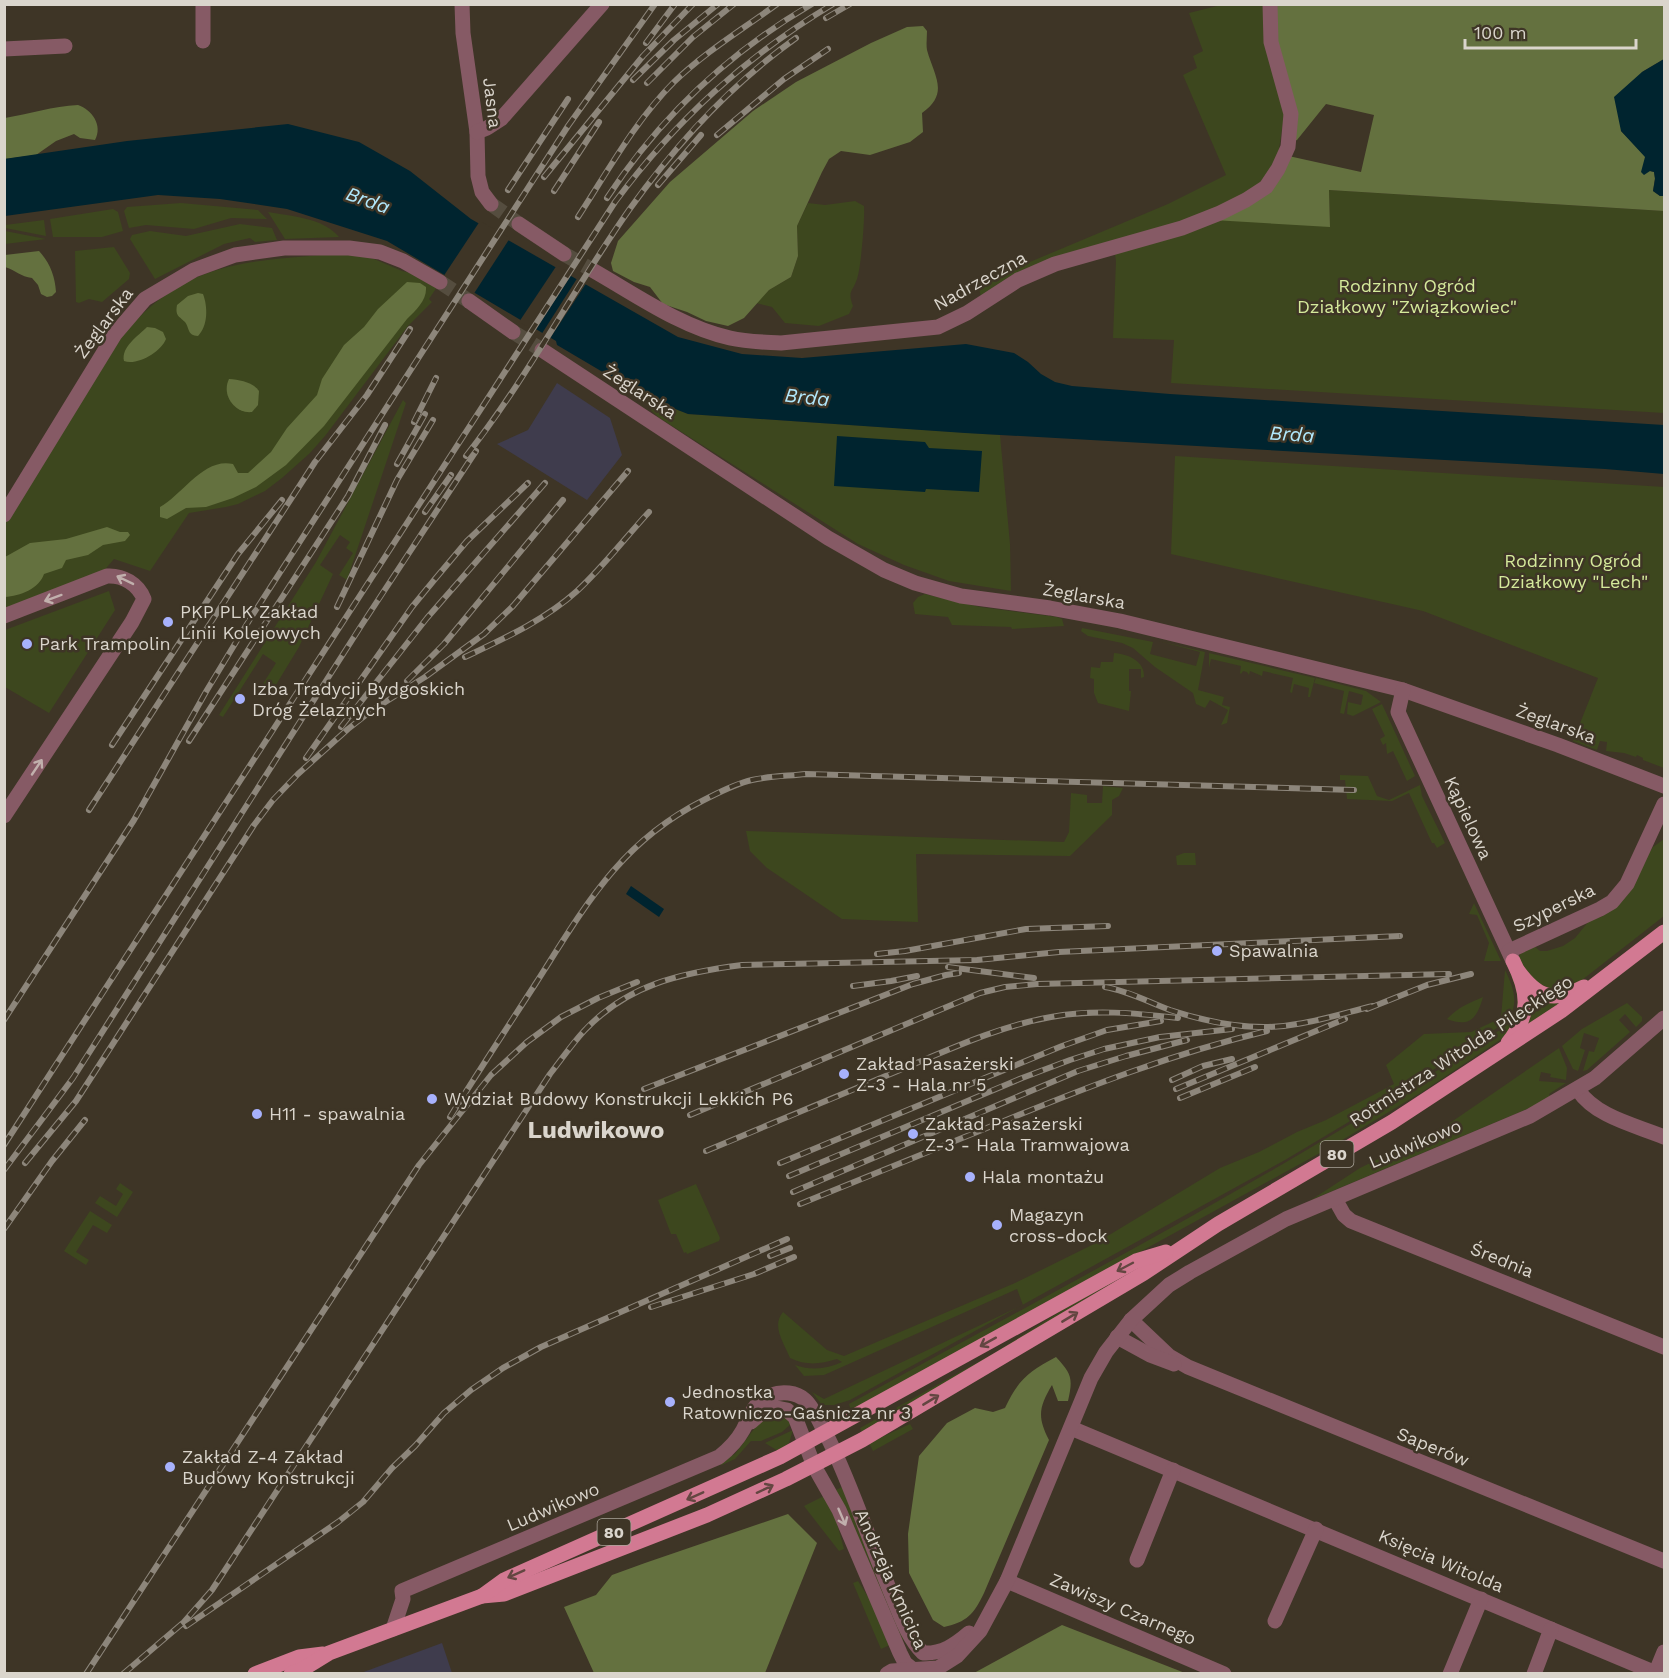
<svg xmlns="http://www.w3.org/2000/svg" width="1669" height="1678" font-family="'Work Sans',sans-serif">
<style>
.commercial{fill:#3f3c4d}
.green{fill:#3d471e}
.forest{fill:#64713f}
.water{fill:#00242f}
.pier{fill:#3e3526}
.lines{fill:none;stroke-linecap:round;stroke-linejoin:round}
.minor-tunnel{stroke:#554d3f;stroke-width:15;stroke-dasharray:15 8;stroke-linecap:butt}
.minor{stroke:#865a65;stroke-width:15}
.major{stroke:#d27992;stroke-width:15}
.rail-casing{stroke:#8d867b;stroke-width:6}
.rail{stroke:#3e3526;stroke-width:4;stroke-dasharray:11;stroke-linecap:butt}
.oneway{stroke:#c1b0ad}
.oneway2{stroke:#634641}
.poi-dot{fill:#a7b1fc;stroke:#3e3526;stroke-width:2}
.labels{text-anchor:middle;stroke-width:5;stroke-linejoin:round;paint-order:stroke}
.shield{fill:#3e3526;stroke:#aba59a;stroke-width:1.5}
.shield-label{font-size:16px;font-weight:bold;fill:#dad5cc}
.street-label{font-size:18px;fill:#dad5cc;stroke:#3e3526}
.park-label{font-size:18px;fill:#d5ea9b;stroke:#3e3526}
.poi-label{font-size:18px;fill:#dad5cc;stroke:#3e3526;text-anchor:start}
.water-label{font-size:20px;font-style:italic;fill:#b1e8fc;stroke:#3e3526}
.district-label{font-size:24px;font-weight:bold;fill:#dad5cc;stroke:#3e3526}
</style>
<rect width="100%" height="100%" fill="#3e3526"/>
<!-- commercial -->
<g class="commercial">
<path d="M557,383l53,35 12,37 -35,45 -90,-56 31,-14z"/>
<path d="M442,1643l10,30h-91z"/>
</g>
<!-- green -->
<g class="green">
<path d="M1221,5h42l22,104 -6,40 51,77 -1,-36 335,21v202l-493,-30 3,-43 -61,-2 3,-77 -2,-13 -18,3 -113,53 -6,-23 4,-2 6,1 181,-76 58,-29 -43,-100 14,-7 -4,-12 10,-5 -14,-38z"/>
<path d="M855,201l9,5c1,12 -3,62 -7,73 -4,13 -10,11 -4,27l-4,8 -30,12 -34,-3 -13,-16 -16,-4 13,-13 22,-13 7,-21 -1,-30 11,-23 17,2z"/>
<path d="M181,203l77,7 9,9 -36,-1 -37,11 -48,-4 -17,3 -5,-17 3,-4z"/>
<path d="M113,209l5,3 5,19 -21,6h-49l-3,-18z"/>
<path d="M268,212c23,4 56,6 71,25l-54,2z"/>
<path d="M44,220l2,16 -41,-8v-3z"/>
<path d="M240,224l32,4 5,12 -22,2 -5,-4 -26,6 -69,35 -25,-40 2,-4 18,-4 36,5z"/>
<path d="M5,231l41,8 -41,5z"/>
<path d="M114,247l16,26 -1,6 -27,23 -13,-3 -10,4 -3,-1 -1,-51z"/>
<path d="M322,255h34l18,4 28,12 17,4 18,12 -8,12 3,3 -24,24 -83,110 -15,17 -28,25 -17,13 -27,13 -12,3 -37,6 -39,58 -36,-12 -12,14 -97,36 -1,-85 115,-185c62,-73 113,-77 203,-84z"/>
<path d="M403,400l3,3 -59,177 -8,-5 14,-22 -7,-5 4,-6 -10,-7 -20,30 13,9 -34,73 -28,46 -10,-6 15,-24 -13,-9 -40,63 -4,-2 97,-153z"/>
<path d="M655,401l33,13 312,21 10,109 1,47 -62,-10 -45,-16 -46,-21 -200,-127 -7,-7z"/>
<path d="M1175,456l489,31v281l-21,-8v-2l-6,-3 -1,2 -12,-4 -18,-2 1,-9 -7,-1 -3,9 -24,-9 25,-63 -175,-67 -252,-57z"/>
<path d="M109,591l6,19 -66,103 -44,-26v-57z"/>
<path d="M925,594l55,13 77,10 5,2 2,7 -52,3 -1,-2 -59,-2 -4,-8 -33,-3 -2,-11 5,-6z"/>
<path d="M1082,628l71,14 -3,12 46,12 4,-14 -41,-11 46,11 -7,38 26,7 -2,8 8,2 -3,16 -6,2 7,-15 -18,-10 -5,8 -9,-4 -3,-11 -38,-26 -22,-19 -11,-5 -34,-7 -7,-5z"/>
<path d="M1114,653c14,1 31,8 30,24l-3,1v-9h-12v22h2l-2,20 -31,-8 -4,-10v-14l-4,-1 1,-11 9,1 1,-6h12z"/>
<path d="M1209,653l106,25 -5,19h-2l1,-9 -15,-4 -2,9 -2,-1 3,-14 -30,-7 -1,5 -12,-5 -1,4 -2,-3 -4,-1 -2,3 -1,-1 1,-7 -30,-7 -2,9z"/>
<path d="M1316,678l50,13 15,11 -28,14 -6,-2 1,-12 13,3 2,-10 -14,-4 -5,23 -4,-1 4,-22 -30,-8z"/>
<path d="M1382,704l33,72 -8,5 -14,-30 -6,3 -1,-11 -3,2 -3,-6 5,-3 -13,-27z"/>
<path d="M1340,775l28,1 9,20 12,4 31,-15 2,11 23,47 -8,5 -3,-5h-2l-23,-50 -17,8 -45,-2 -2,-19h-5z"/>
<path d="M1103,786l20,2 -4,8 -7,4v15l-42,41 -154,-2 2,68 -76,-3 -75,-51 -17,-17 -4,-20 318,11 5,-10 2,-39 16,2v8h15z"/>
<path d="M1664,839v77l-91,71 -16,5 -29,-14 -9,-21 1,-3 13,-9 7,6h7l16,-5 12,-8 14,-17 14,-5 26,-24 9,-15 9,-21 6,-9z"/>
<path d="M1184,853h11l1,12h-19l-1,-9z"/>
<path d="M1474,903l27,58h-17l5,-18 -12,-28 -8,-1z"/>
<path d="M1505,970c9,18 15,35 1,52l-99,65 -122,73 -435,240 -16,5h-12l-10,-13 12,7 199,-94 -6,-16 -193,86 -20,1 -9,-11c17,6 32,4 47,-3l-5,-3c-17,5 -30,7 -47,-1 -6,-15 -19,-32 -7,-46l44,38 17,6 171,-73 81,-40 124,-75 39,-16 38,-20 29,-12 68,-36 -8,-19 38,-31 47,-2 30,-14z"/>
<path d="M1509,972l10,16 1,28 -17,22 -81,54 -93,56 -478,263 -2,-7c220,-121 444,-237 654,-376 20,-14 16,-36 6,-56z"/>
<path d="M1531,996l27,7 1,2 -32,21z"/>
<path d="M1483,997c-6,21 -13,31 -36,22 10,-11 22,-16 36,-22z"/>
<path d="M1627,1003l15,14v4l-6,6 -11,-13 -6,6 11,12 -43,38 -4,1 6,-20 5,1 5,-14 -15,-5 -4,15 5,2 -7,21 -5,-2 -11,-23 20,-17z"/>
<path d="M1559,1048l8,20 -1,12 -16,-3 1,-3 -10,-2 -2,9 27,2 -17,11 2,5 -240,101 49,-32 87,-43z"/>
<path d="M120,1183l13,9 -16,25 -22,-14 5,-7 16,10 7,-12 -7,-5z"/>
<path d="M696,1184l24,54 -1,3 -32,13 -1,-2 -2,1 -8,-19h-5l-13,-34z"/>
<path d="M90,1211l22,14 -5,8 -14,-8 -17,27 13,8 -3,5 -22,-14z"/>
<path d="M1113,1281l1,1 -252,150 -2,-4 134,-75 72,-45z"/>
<path d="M784,1415l8,8 -10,9 -21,9h-10l-16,18 -13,6 -4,-2 17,-9 29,-38z"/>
<path d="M910,1424l3,5 -40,22 -4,-8z"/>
<path d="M793,1430l-4,13 -11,8 -13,-8z"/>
<path d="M842,1487l63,152 -4,1 -65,-150z"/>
<path d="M826,1495l7,14 11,40 -5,2 -35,-45z"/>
<path d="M858,1581l12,19 20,45 -9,4 -28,-66z"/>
</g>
<!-- forest -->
<g class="forest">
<path d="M1271,5h393v54l-22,13 -21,59 25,26 4,14 4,1 1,6 -2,13 7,5h4v15l-335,-21 1,37 -117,-7 34,-19 37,-46 77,17 13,-57 -48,-11 -29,36 -10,3z"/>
<path d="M923,26l4,5c0,6 -1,13 0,19 7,26 23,43 -5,63l1,19 -13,10 -40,13 -29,-4 -12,8 -7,13 -25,54 1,30 -7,21 -22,13 -25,28 -16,8 -22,-5 -19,-9 -24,-8 -13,-17 -16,-5 -21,-11 -2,-8 7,-22 52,-59 83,-71 43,-29 75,-39 36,-16z"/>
<path d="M78,105c14,5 25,20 17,35l-15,-2 -6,-4 -18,7 -20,14 -31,4v-41c24,-4 48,-12 73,-13z"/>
<path d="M39,251c11,12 16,25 17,41l-4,4 -5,1 -6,-3 -3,-9 -6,-7c-11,-1 -17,-8 -27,-11v-12z"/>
<path d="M407,282l13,1 6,4c1,13 -10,23 -19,32l-83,107 -38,39 -30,22 -23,11 -27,9 -20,1 -19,11 -7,-2v-10c22,-12 44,-50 73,-43l5,9h10l23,-21 16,-24 30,-33 5,-16 22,-34 20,-18 14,-18z"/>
<path d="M198,293l5,1c5,13 5,32 -5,42 -11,-1 -8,-7 -13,-14 -6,-6 -10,-6 -8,-17l11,-9z"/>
<path d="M147,327l8,1 8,4 3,7c-5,13 -29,27 -42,22 -3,-14 14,-25 23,-34z"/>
<path d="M229,379c11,1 24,3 30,12l-1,14 -6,7c-17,2 -31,-17 -23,-33z"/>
<path d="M107,527l13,5h8l2,3 -5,6 -22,4 -15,10 -22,5 -4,8 -18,6c-5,15 -24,22 -39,23v-40l25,-14 36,-4z"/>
<path d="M1056,1357c16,17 17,22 12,44h-10l-6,-16c-13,22 -15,32 -3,55l-65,153c-10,21 -17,29 -40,34l-11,-7 -24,-47 -1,-39 11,-78 28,-33 28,-15 18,4 12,-4c13,-28 24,-37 51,-51z"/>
<path d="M788,1514l29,29 -52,130h-171l-30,-66 32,-12 16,-20 33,-12z"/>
<path d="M1062,1625l123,48h-211z"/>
</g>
<!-- water -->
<g class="water">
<path d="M1664,59v137h-4l-7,-5 2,-12 -1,-7 -4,-1 -6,4 -3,-3 4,-15 -24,-26 -7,-34 28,-25z"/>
<path d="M288,124l71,18 51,29 61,48 207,118 64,17 60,4 164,-14 48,9 14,9 13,12 14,8 17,4 98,8 494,31v49l-59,-5 -640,-36 -277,-19 -43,-17 -88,-52 -1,-4 -169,-100 -100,-32 -67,-10 -62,-4 -153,21 -1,-57 123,-18z"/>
<path d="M837,436l88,6 4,6 53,3 -3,41 -53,-3 -1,3 -91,-6z"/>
<path d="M631,886l33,23 -5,8 -33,-23z"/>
</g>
<!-- pier -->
<g class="pier">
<path d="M480,221l30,17 -37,57 -30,-18z"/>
<path d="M557,265l15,9 -37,57 -16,-9z"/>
<path d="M578,277l9,5 -38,58 -8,-5z"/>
</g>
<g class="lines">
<!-- minor-tunnel -->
<g class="minor-tunnel">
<path d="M491,204l28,20"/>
<path d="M564,254l30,17"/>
<path d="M440,282l29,19"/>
<path d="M513,332l29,18"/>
</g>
<!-- minor -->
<g class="minor">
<path d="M462,4l1,29 14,99 1,44 4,16 9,12"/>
<path d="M203,41v-37"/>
<path d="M4,49l61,-3"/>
<path d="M477,132l10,-4 14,-9 101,-115"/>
<path d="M519,224l45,30"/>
<path d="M594,271c42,24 87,56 136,67 17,4 34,4 51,5l157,-16 29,-14 51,-33 37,-16 127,-36 38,-15 26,-13 20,-13 12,-18 10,-22 3,-33 -20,-72 -1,-38"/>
<path d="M469,301l44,31"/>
<path d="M542,350l286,188 56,32 31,13 46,13 89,12 70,13 283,69 155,55 106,41"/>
<path d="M4,515l111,-181 30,-35 49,-29 41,-15 49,-7h65l31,4 23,9 37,21"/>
<path d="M4,616l103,-40c16,-1 31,8 37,23l-12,23 -128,194"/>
<path d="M1403,690l-5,22 115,249"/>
<path d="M1509,951l91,-42 12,-7 15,-18 37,-80"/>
<path d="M1578,1090c18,27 57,35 86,47"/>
<path d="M1335,1199l9,16 7,6 313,126"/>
<path d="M1131,1320l38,36 19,11 476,194"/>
<path d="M1117,1337l33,18 24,9"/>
<path d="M751,1422l10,-9 16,-5 10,2 8,7 19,49 25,44 61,143 5,10 10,8"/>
<path d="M1071,1428l587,246"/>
<path d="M1137,1560l36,-90"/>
<path d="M1007,1581l217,93"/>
<path d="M1275,1621l41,-92"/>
<path d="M393,1629l10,-30 -1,-8 317,-134c10,-8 18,-16 24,-27 8,-15 11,-29 28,-35 11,-4 25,-3 34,5 10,9 17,28 24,40 24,49 41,103 62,153 9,21 16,44 32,60 19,1 32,-8 46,-20"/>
<path d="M887,1674l5,-3 46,-3 19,-12 23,-25 27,-50 84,-203 15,-26 25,-32 38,-35 21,-13 96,-53 244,-103 65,-38 69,-60"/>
<path d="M1450,1674l31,-75"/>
<path d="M1534,1674l17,-45"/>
<path d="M1655,1674l9,-22"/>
</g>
<!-- major -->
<g class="major">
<path d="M1518,971c20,27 35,32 66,16"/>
<path d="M1508,1043c23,-29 21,-50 5,-82"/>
<path d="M482,1596l22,-2 203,-79 79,-36 76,-39 282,-167 74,-49 174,-102 169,-111 103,-79"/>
<path d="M255,1674l44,-17 24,-3"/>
<path d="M291,1674l12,-5 26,-16 153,-57 22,-16 276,-123 356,-196 30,-9"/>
</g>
<defs>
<g id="rail">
<path d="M826,18l24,-14"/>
<path d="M646,43l29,-39"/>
<path d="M633,80l41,-40 44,-36"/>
<path d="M647,83l46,-46 41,-33"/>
<path d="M717,135l67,-56 44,-30"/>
<path d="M544,177l99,-121 50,-52"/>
<path d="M658,185l43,-50"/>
<path d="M508,190l60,-91"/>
<path d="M554,191l45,-69"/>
<path d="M607,198c53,-81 121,-145 205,-194"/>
<path d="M578,217c30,-46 57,-96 96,-135 31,-30 69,-53 103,-78"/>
<path d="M414,422l22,-44"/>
<path d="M466,456c61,-77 106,-165 163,-246 47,-66 101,-125 167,-172"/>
<path d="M397,464l28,-50"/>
<path d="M425,512l26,-37"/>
<path d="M337,607l60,-127 36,-60"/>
<path d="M465,657c38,-18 80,-37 112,-66 26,-24 48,-53 72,-79"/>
<path d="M407,681l37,-37 119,-144"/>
<path d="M341,727l86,-109 118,-135"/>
<path d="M189,741l159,-245 37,-71"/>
<path d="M112,745l126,-191 44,-54"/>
<path d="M306,758l106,-151 23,-28 32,-38 61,-58"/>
<path d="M89,810l226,-348 52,-67 43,-66"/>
<path d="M877,954l28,-3 121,-22 82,-3"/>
<path d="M948,967l86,11"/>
<path d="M853,986l38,-5 26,-5"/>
<path d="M1105,987c24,4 43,15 65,23 40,13 86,22 127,14 26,-4 51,-12 76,-18"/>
<path d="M1367,1009l60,-24 44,-11"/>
<path d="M4,1020l130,-200 73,-130 43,-71 318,-493 87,-122"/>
<path d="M1172,1080l31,-14 29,-7"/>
<path d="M644,1089l269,-105 33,-9 13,-2"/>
<path d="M1176,1089l169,-70"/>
<path d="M1180,1098l75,-31"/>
<path d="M690,1115l290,-122 25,-6 32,-3 412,-10"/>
<path d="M450,1117c28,-45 57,-89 86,-134 48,-75 83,-140 166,-182 16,-8 32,-17 50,-21 17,-4 37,-4 54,-6l548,16"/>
<path d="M4,1145l611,-943c61,-82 130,-145 218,-198"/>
<path d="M706,1151c65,-27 130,-54 194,-81 48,-20 99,-44 151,-53 41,-8 85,-4 127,1"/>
<path d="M25,1163l51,-62 178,-276 19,-25 25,-26 50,-45 23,-18 54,-34 59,-43 29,-28 115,-135"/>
<path d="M780,1163l282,-117 45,-16 54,-9"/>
<path d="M4,1170l69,-92 288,-452 115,-175"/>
<path d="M789,1176l233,-98 48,-18 34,-11 56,-12 72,-8"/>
<path d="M793,1192l285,-121 48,-15 61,-16"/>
<path d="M800,1204c67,-27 133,-54 199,-81 88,-36 175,-70 268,-92"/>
<path d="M4,1229l48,-68 33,-41"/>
<path d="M770,1256l20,-8"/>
<path d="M651,1307l103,-33 40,-17"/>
<path d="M186,1626l152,-104 25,-20 29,-34 23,-22 29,-33 27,-23 32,-22 38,-21 246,-108"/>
<path d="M86,1674l333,-509 72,-90 36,-33 34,-25 37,-19 39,-16"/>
<path d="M123,1674l61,-52 28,-32 338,-516c11,-14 22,-30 34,-43 44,-47 97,-58 158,-66l235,-5 82,-8 341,-16"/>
</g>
</defs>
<!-- rail casing -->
<use href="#rail" class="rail-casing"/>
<!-- rail -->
<use href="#rail" class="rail"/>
</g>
<!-- one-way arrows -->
<defs><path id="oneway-shaft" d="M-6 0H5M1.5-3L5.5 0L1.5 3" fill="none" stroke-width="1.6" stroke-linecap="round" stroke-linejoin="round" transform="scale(1.5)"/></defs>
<g class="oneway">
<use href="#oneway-shaft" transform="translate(125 580) rotate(-154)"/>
<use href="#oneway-shaft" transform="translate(53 598) rotate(160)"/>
<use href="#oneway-shaft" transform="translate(37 767) rotate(-56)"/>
<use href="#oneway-shaft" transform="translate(842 1517) rotate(67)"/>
</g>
<g class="oneway2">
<use href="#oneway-shaft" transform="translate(1125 1267) rotate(152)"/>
<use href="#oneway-shaft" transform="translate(1070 1317) rotate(-31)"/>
<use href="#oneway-shaft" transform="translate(988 1342) rotate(151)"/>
<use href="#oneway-shaft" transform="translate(931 1400) rotate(-31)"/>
<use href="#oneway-shaft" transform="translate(765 1489) rotate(-25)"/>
<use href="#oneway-shaft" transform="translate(695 1496) rotate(156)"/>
<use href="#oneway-shaft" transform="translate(516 1574) rotate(156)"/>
</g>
<!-- markers -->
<g class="poi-dot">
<circle cx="168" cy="622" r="6"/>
<circle cx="27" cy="644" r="6"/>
<circle cx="240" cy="699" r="6"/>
<circle cx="1217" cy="951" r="6"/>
<circle cx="844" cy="1074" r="6"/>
<circle cx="432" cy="1099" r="6"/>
<circle cx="257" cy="1114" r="6"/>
<circle cx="913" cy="1134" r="6"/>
<circle cx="970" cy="1177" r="6"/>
<circle cx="997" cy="1225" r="6"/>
<circle cx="670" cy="1402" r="6"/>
<circle cx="170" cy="1467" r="6"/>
</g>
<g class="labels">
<!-- shield labels -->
<g class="shield">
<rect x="1320.5" y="1141" width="33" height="26" rx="4.5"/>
<rect x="597.5" y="1519" width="33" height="26" rx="4.5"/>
</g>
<g class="shield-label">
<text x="1337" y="1160">80</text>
<text x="614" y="1538">80</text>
</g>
<!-- street labels -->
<g class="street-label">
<text transform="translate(492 103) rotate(83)" y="6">Jasna</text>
<text transform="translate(980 281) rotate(-29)" y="6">Nadrzeczna</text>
<text transform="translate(104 323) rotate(-53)" y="6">Żeglarska</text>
<text transform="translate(640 392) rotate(33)" y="6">Żeglarska</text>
<text transform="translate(1084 596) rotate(10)" y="6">Żeglarska</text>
<text transform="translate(1556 724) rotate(20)" y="6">Żeglarska</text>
<text transform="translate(1468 818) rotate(65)" y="6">Kąpielowa</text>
<text transform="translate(1554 908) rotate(-26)" y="6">Szyperska</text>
<text transform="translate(1461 1051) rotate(-33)" y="6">Rotmistrza Witolda Pileckiego</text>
<text transform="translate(1415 1144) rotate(-23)" y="6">Ludwikowo</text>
<text transform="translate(1502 1260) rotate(22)" y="6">Średnia</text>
<text transform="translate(1433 1447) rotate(22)" y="6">Saperów</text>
<text transform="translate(553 1507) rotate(-23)" y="6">Ludwikowo</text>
<text transform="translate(1441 1561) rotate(23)" y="6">Księcia Witolda</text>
<text transform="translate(891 1579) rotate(66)" y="6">Andrzeja Kmicica</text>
<text transform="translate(1123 1609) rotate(23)" y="6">Zawiszy Czarnego</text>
</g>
<!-- park labels -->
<g class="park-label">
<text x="1407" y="292">Rodzinny Ogród<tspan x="1407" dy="21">Działkowy "Związkowiec"</tspan></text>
<text x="1573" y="567">Rodzinny Ogród<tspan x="1573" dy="21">Działkowy "Lech"</tspan></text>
</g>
<!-- poi labels -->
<g class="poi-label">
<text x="180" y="618">PKP PLK Zakład<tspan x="180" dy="21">Linii Kolejowych</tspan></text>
<text x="39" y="650">Park Trampolin</text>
<text x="252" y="695">Izba Tradycji Bydgoskich<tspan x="252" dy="21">Dróg Żelaznych</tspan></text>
<text x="1229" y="957">Spawalnia</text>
<text x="856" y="1070">Zakład Pasażerski<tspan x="856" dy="21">Z-3 - Hala nr 5</tspan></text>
<text x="444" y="1105">Wydział Budowy Konstrukcji Lekkich P6</text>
<text x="269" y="1120">H11 - spawalnia</text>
<text x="925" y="1130">Zakład Pasażerski<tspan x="925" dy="21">Z-3 - Hala Tramwajowa</tspan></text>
<text x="982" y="1183">Hala montażu</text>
<text x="1009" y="1221">Magazyn<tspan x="1009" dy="21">cross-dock</tspan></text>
<text x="682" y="1398">Jednostka<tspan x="682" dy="21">Ratowniczo-Gaśnicza nr 3</tspan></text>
<text x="182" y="1463">Zakład Z-4 Zakład<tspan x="182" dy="21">Budowy Konstrukcji</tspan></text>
</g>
<!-- water labels -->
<g class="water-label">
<text transform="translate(368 200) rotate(20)" y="7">Brda</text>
<text transform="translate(807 397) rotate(6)" y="7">Brda</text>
<text transform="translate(1292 434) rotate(4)" y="7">Brda</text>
</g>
<!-- district labels -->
<g class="district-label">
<text x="596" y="1138">Ludwikowo</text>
</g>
</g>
<!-- border -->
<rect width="1669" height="1678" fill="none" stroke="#dad5cc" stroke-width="12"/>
<!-- scale -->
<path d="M1465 39v9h171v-9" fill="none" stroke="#dad5cc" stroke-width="3"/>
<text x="1474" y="39" font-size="18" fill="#dad5cc" stroke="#3e3526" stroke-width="4.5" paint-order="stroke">100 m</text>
</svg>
